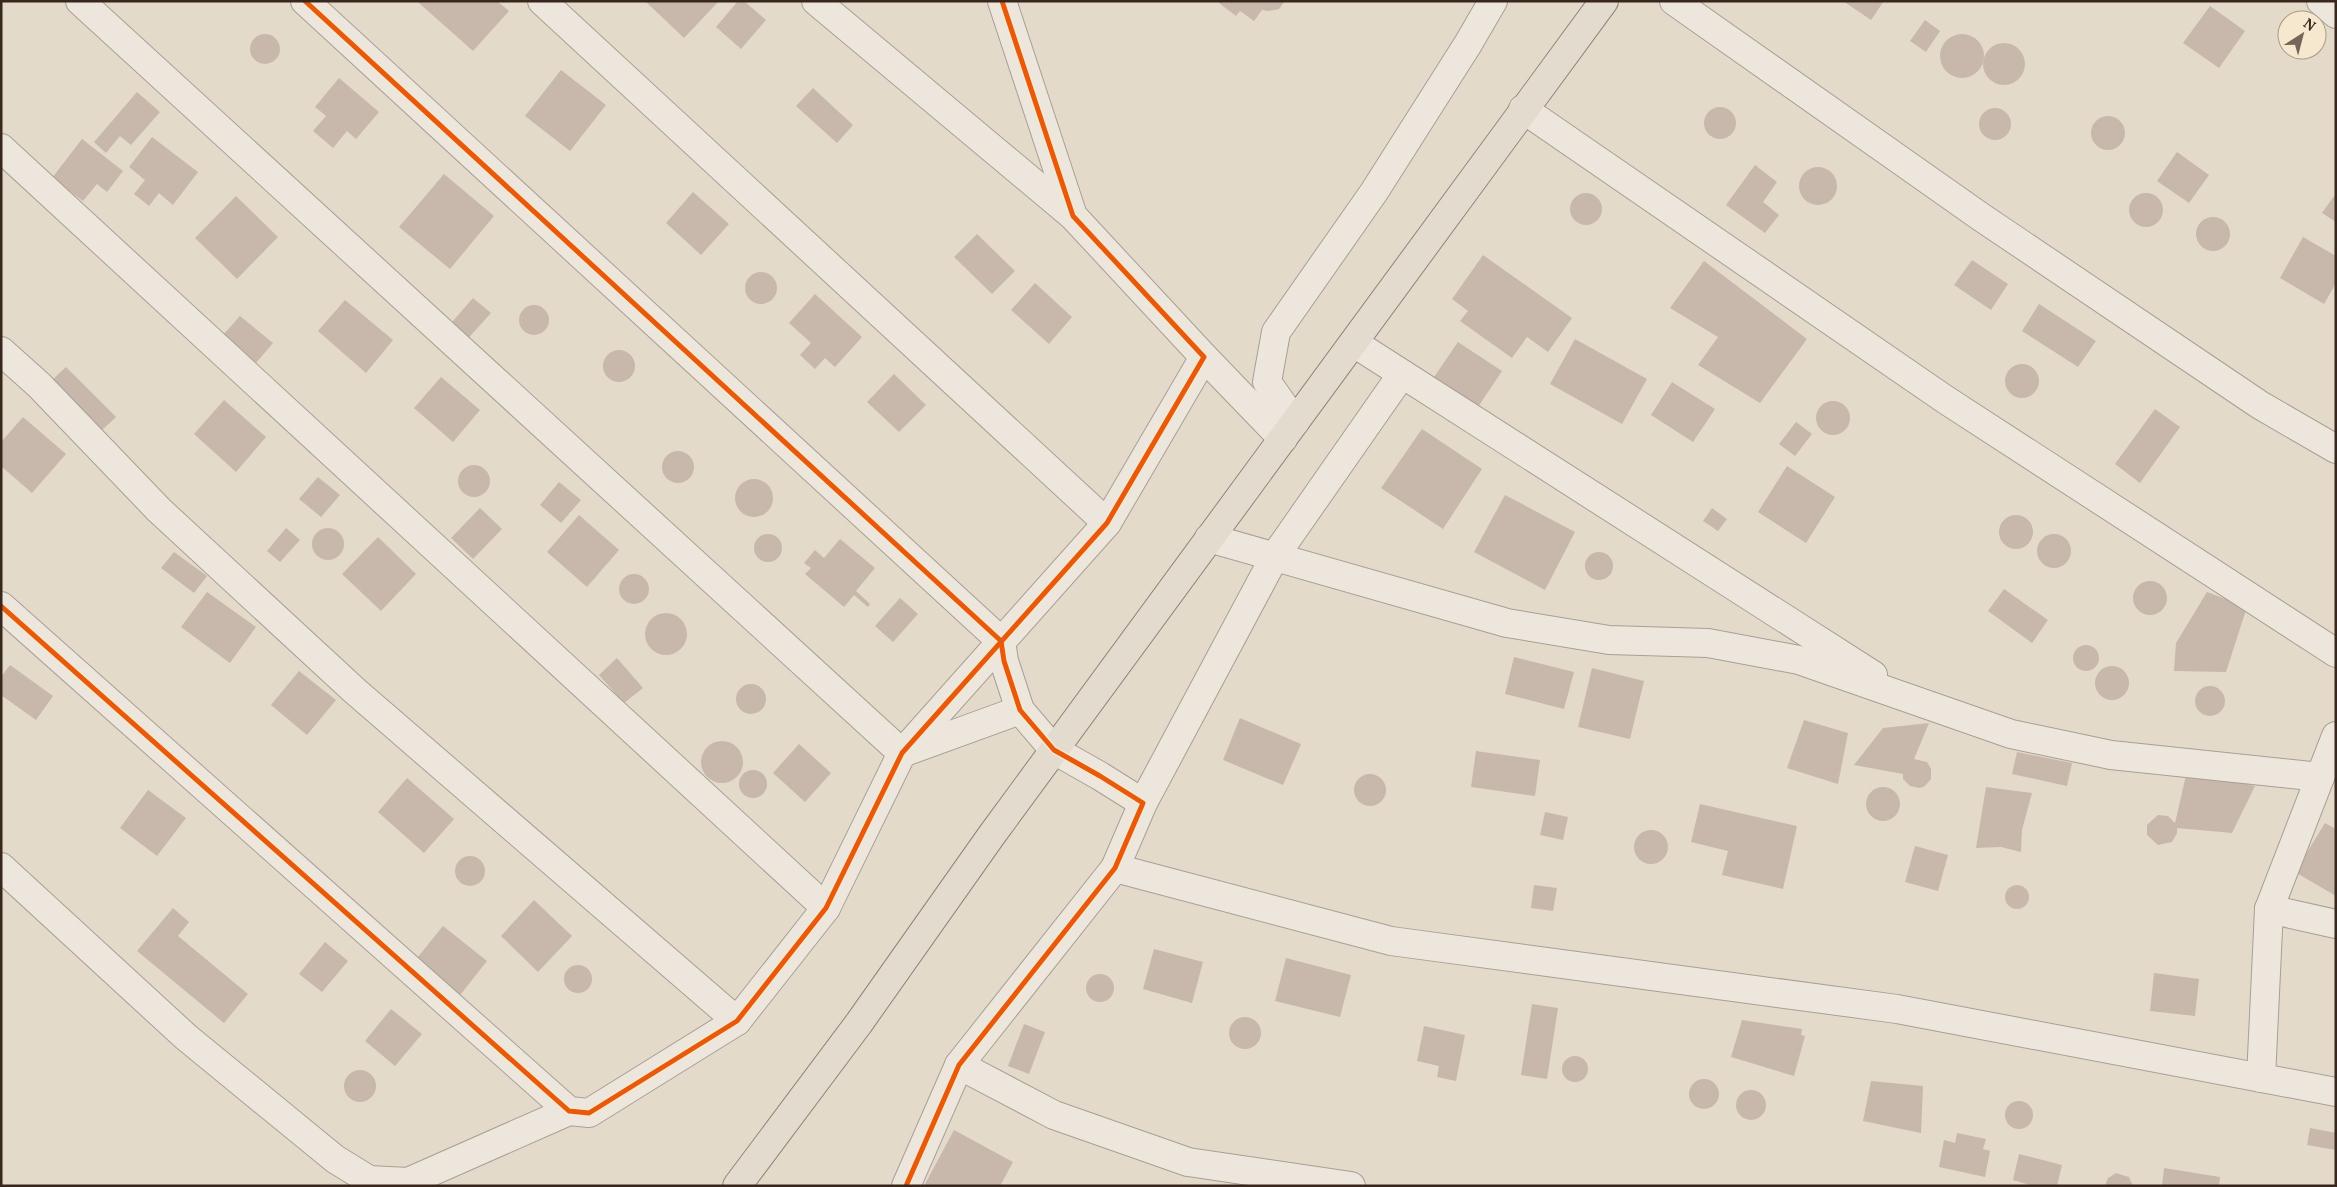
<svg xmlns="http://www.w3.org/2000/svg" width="2337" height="1187" font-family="'PT Serif',serif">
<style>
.building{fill:#c8b8ab}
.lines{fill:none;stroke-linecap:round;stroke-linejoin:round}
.minor-casing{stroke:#a99f94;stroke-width:30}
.major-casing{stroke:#8e857a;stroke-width:30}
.minor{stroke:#ece6dc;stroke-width:28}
.major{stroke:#e3dbcd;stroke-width:28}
.cycleway-casing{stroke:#f6e8cf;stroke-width:8}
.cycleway{stroke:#e8590c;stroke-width:5}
</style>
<rect width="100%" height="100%" fill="#e4daca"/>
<!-- building -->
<g class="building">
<path d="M420,1h77l12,10 -36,40 -54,-48z"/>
<path d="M645,1h74l-35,37z"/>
<path d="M738,1h6l22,19 -25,29 -25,-22z"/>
<path d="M1221,1h64l-6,8 -10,2 -7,-1 -8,11 -14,-10 -4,5 -17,-13z"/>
<path d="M1843,1h41l-13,19z"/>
<path d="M2210,6l35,25 -26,37 -36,-25z"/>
<path d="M1925,20l15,11 -14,21 -16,-11z"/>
<circle cx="265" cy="49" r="15"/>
<circle cx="1962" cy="56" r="22"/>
<circle cx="2004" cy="64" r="21"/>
<path d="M561,70l45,35 -36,46 -45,-35z"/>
<path d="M339,78l40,34 -23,27 -9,-8 -14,17 -20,-17 13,-15 -11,-9z"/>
<path d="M813,88l40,37 -16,18 -41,-37z"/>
<path d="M137,92l23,20 -29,33 -11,-9 -14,17 -12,-11z"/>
<circle cx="1720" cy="123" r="16"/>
<circle cx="1995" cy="124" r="16"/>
<circle cx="2108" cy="133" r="17"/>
<path d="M152,137l46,35 -25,33 -14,-12 -10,13 -15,-12 11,-14 -16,-13z"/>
<path d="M82,139l41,32 -16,21 -10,-8 -14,17 -31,-23z"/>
<path d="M2177,152l32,23 -20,28 -32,-22z"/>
<path d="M1755,165l22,17 -14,20 16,13 -14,18 -39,-28z"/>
<circle cx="1818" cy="186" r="19"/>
<path d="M444,174l50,42 -44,53 -51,-42z"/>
<path d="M693,192l36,32 -28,31 -35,-32z"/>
<circle cx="1586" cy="209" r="16"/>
<circle cx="2146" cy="210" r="17"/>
<path d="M236,196l42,41 -41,42 -42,-41z"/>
<path d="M2334,196l2,1v25l-14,-9z"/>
<circle cx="2213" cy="234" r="17"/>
<path d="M977,234l38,37 -23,23 -38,-37z"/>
<path d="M2303,237l33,19v27l-12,21 -44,-26z"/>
<path d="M1483,255l89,63 -24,34 -21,-15 -15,21 -52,-37 8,-10 -16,-12z"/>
<path d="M1972,260l36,24 -17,26 -37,-25z"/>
<path d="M1704,261l103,78 -47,64 -62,-38 20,-28 -48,-29z"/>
<circle cx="761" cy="288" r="16"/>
<path d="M1035,283l37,34 -23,27 -38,-34z"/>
<path d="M815,294l47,43 -27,30 -10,-9 -10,11 -15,-14 11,-12 -22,-20z"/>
<path d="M473,298l18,15 -28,31 -17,-15z"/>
<path d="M345,300l48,40 -27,33 -48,-42z"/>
<path d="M2039,304l57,37 -18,26 -56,-36z"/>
<circle cx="534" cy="320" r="15"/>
<path d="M240,316l33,27 -17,20 -33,-28z"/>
<path d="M1575,339l72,40 -25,45 -72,-40z"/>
<path d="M1458,342l44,29 -26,39 -44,-30z"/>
<circle cx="619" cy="366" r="16"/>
<circle cx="2022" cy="381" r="17"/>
<path d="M66,367l50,50 -16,15 -49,-51z"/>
<path d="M894,374l32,31 -27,27 -32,-30z"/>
<path d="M441,377l39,33 -27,32 -39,-34z"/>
<path d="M1672,382l43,27 -22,33 -42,-27z"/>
<path d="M224,400l42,37 -30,35 -42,-38z"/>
<circle cx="1833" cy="418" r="17"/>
<path d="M2155,409l25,18 -40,56 -25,-19z"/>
<path d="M23,417l43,37 -34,39 -31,-27v-24z"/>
<path d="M1796,422l16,12 -17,22 -16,-12z"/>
<path d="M1422,429l60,40 -39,60 -62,-41z"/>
<circle cx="678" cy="467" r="16"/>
<circle cx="474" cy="481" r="16"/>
<path d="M1787,466l48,31 -29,46 -48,-31z"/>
<path d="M318,477l22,18 -19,22 -22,-18z"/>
<circle cx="754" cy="498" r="19"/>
<path d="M559,482l22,18 -20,23 -21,-18z"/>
<path d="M1505,495l70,37 -30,58 -71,-38z"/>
<path d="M480,508l22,21 -29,30 -22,-21z"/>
<path d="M1712,508l15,11 -9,12 -15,-10z"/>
<path d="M579,515l40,35 -32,37 -40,-35z"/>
<circle cx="2016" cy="532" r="17"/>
<path d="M286,528l14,12 -20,22 -13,-11z"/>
<circle cx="328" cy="544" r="16"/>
<circle cx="768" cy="548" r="14"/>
<circle cx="2054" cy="551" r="17"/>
<path d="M378,537l38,37 -35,37 -39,-37z"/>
<path d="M840,539l35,29 -19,23 14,13 -2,3 -14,-12 -10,12 -39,-33 6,-6 -7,-5 11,-13 9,8z"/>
<circle cx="1599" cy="566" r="14"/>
<path d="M174,552l33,24 -13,17 -33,-25z"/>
<circle cx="634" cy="589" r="15"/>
<circle cx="2150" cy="598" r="17"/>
<path d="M2004,589l44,31 -16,23 -44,-32z"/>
<path d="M207,592l49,35 -26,36 -49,-36z"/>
<path d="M2207,592l40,15 -21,65 -52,-1 2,-28z"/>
<path d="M900,598l18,16 -25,28 -18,-16z"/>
<circle cx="666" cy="634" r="21"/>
<circle cx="2086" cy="658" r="13"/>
<path d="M1514,657l60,15 -10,37 -59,-15z"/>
<path d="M617,658l26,30 -19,15 -25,-28z"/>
<path d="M10,665l43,31 -17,24 -35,-25v-18z"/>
<circle cx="2112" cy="683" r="17"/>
<path d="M1592,668l52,13 -14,58 -52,-12z"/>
<path d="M299,671l37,29 -29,35 -36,-30z"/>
<circle cx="751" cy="699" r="15"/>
<circle cx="2210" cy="701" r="15"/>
<path d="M1240,718l61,26 -18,41 -60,-25z"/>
<path d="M1804,720l44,13 -10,51 -51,-16z"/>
<path d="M1929,723l-15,36 13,3 4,7v10l-6,7 -5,2 -10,-2 -7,-7v-5l-49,-9 29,-37z"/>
<circle cx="722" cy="762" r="21"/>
<path d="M799,744l32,29 -26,29 -32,-29z"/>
<path d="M1476,751l64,9 -5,36 -64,-9z"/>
<path d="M2017,752l55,11 -5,23 -55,-12z"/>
<circle cx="753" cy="784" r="14"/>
<path d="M2187,771l68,15 -23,47 -55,-5v5l-5,9 -14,3 -11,-10v-10l11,-10 10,1 7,7z"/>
<circle cx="1370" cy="790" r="16"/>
<path d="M407,778l47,41 -30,34 -46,-41z"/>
<path d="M1986,787l46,6 -10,37 -1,22 -20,-5 -25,1z"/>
<circle cx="1883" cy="804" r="17"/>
<path d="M148,790l38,28 -29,38 -37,-28z"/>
<path d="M1700,804l97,22 -14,63 -61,-14 6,-24 -37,-9z"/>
<path d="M1545,812l23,5 -5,23 -23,-5z"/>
<path d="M2325,823l11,6v67l-41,-24z"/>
<circle cx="1651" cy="847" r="17"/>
<path d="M1915,846l33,9 -10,36 -33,-9z"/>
<circle cx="470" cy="871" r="15"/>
<circle cx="2017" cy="897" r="12"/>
<path d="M1534,885l23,3 -4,23 -22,-3z"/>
<path d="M534,900l38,36 -34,36 -37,-36z"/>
<path d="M173,908l16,14 -11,14 70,58 -24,29 -87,-72z"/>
<path d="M443,926l44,35 -30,38 -44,-36z"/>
<path d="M325,942l23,19 -26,31 -23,-18z"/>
<path d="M1154,949l49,13 -11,41 -49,-14z"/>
<path d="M1286,958l65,17 -11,42 -65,-16z"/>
<circle cx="578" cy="979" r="14"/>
<path d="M2154,973l45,6 -4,37 -45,-5z"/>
<circle cx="1100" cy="988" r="14"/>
<path d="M1532,1004l26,4 -11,71 -26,-4z"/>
<path d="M391,1009l31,25 -27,32 -30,-25z"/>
<circle cx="1245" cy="1033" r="16"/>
<path d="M1742,1020l60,9 -1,6 4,1 -11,40 -63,-19z"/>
<path d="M1024,1024l21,8 -16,42 -21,-8z"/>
<path d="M1424,1026l41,9 -9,46 -19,-4 2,-11 -22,-5z"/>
<circle cx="1575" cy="1069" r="13"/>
<circle cx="360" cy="1086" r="16"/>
<circle cx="1704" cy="1094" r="15"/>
<path d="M1871,1081l52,5 -2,47 -58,-12z"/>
<circle cx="1751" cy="1105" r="15"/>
<circle cx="2019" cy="1115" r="14"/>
<path d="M2310,1128l26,5v17l-29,-5z"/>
<path d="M954,1130l59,32 -13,24h-76z"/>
<path d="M1957,1133l29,6 -3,10 7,2 -5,26 -46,-10 5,-27 11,3z"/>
<path d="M2019,1154l43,11 -5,21h-24l-20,-6z"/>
<path d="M2164,1168l56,9 -1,9h-57z"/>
<path d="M2116,1173l13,4 4,9h-28l3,-8z"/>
</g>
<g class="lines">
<defs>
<g id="minor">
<path d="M80,1l822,752 118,-43"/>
<path d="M305,1l696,640 3,20 16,49 34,40 46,26 43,27 -28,65 -156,197 -53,121"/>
<path d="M542,1l565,522"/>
<path d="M816,1l257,215"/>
<path d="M1674,1l307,216 279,188 76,44"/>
<path d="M2321,1l15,13"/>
<path d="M1523,109l423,291 390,253"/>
<path d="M1,148l825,760"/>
<path d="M1354,343l519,332"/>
<path d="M1,351l38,34 120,125 196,181 382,330"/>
<path d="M1204,357l79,82"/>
<path d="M1295,422l-28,-40 9,-50 98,-140 94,-148 25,-43"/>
<path d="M1209,538l298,85 102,17 99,3 91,17 212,74 100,21 209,22"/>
<path d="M1,606l568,505 20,2 148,-92 89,-113 76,-155 205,-230 97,-166 -131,-141 -71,-215"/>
<path d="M1143,803l132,-247 127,-182"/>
<path d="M1,867l185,170 149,122 34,21 39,2 161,-71"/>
<path d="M1115,868l276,73 506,68 439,83"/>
<path d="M2269,909l67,15"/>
<path d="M959,1065l95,50 134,47 163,24"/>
<path d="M2261,1078l8,-169 67,-173"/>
</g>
<path id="major" d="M737,1186l122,-163 132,-187 613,-835"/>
</defs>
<!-- minor casing -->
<use href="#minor" class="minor-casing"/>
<!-- major casing -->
<use href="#major" class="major-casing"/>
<!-- minor -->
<use href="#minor" class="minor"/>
<!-- major -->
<use href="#major" class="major"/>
<defs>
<g id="cycleway">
<path d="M305,1l696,640 3,20 16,49 34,40 46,26 43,27 -28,65 -156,197 -53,121"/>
<path d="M1,606l568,505 20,2 148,-92 89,-113 76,-155 205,-230 97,-166 -131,-141 -71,-215"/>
</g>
</defs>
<!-- cycleway casing -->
<use href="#cycleway" class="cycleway-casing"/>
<!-- cycleway -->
<use href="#cycleway" class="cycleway"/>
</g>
<!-- border -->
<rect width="2337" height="1187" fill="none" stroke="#37271c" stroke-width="5"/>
<!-- north arrow -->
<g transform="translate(2302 35) rotate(36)"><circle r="24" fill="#f6e8cf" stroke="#aa9b87"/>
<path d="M0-4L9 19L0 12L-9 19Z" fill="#746659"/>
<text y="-8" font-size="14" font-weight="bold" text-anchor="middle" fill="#37271c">N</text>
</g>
</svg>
